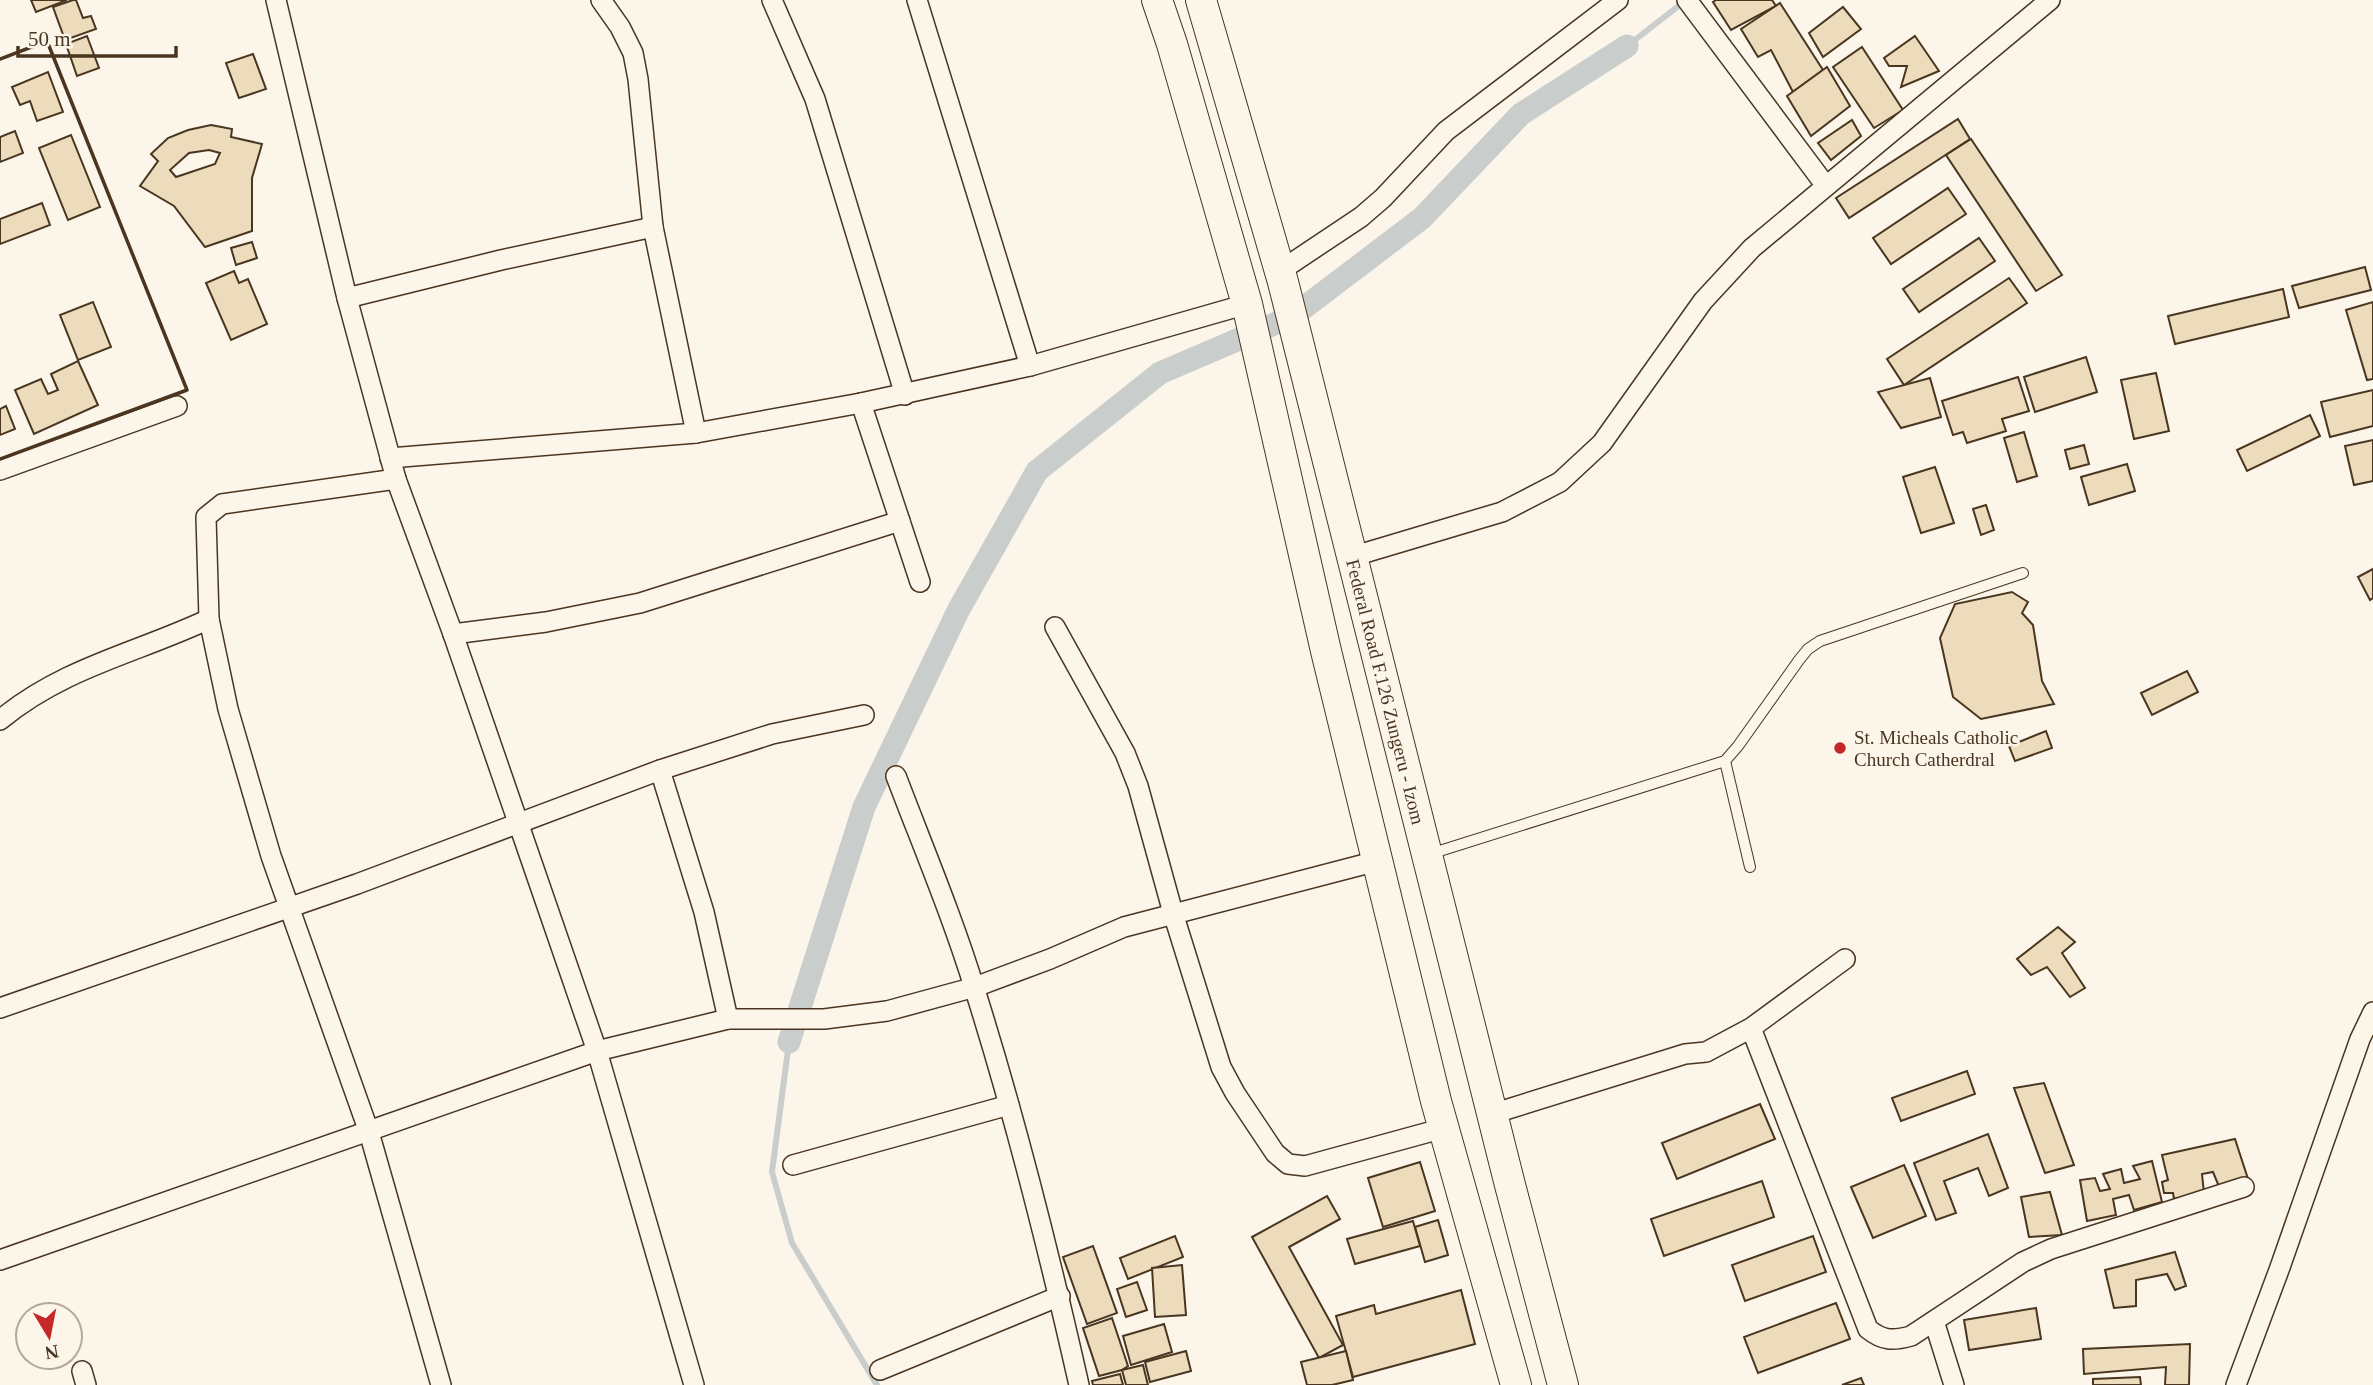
<svg xmlns="http://www.w3.org/2000/svg" width="2373" height="1385" font-family="Georgia,serif">
<style>
.lines{fill:none;stroke-linecap:round;stroke-linejoin:round}
.stream{stroke:#c9cecd;stroke-width:6}
.canal{stroke:#c9cecd;stroke-width:23}
.building{fill:#ecdcbc;stroke:#4a3520;stroke-width:2;fill-rule:evenodd}
.service-casing{stroke:#4a3520;stroke-width:12}
.minor-casing{stroke:#4a3520;stroke-width:22}
.primary-casing{stroke:#4a3520;stroke-width:32}
.service{stroke:#fbf6e9;stroke-width:10}
.minor{stroke:#fbf6e9;stroke-width:19}
.primary{stroke:#fbf6e9;stroke-width:30}
.wall{stroke:#4a3520;stroke-width:3.5}
.poi-dot{fill:#c62828;stroke:#fbf6e9;stroke-width:2.5}
.labels{text-anchor:middle;stroke-width:5;stroke-linejoin:round;paint-order:stroke}
.street-label{font-size:19px;fill:#4a3520;stroke:#fbf6e9}
.poi-label{font-size:19px;fill:#4a3520;stroke:#fbf6e9;text-anchor:start}
</style>
<rect width="100%" height="100%" fill="#fbf6e9"/>
<g class="lines">
<!-- stream -->
<g class="stream">
<path d="M1627,46l58,-45"/>
<path d="M789,1042l-17,130 20,71 85,142"/>
</g>
<!-- canal -->
<path class="canal" d="M789,1042l75,-235 95,-198 78,-138 123,-98 133,-57 129,-98 99,-104 106,-68"/>
</g>
<!-- building -->
<g class="building">
<path d="M31,0h36l-31,12z"/>
<path d="M73,0h3l7,18 8,-2 5,13 -31,11 -12,-33z"/>
<path d="M1716,0h56l4,6 -45,24 -18,-28z"/>
<path d="M1780,3l43,67 -30,22 -22,-42 -13,7 -17,-28z"/>
<path d="M1843,7l18,22 -38,28 -14,-24z"/>
<path d="M87,36l12,32 -22,8 -11,-32z"/>
<path d="M1915,36l24,35 -38,16 6,-21h-18l-5,-8z"/>
<path d="M1862,47l41,63 -29,18 -41,-61z"/>
<path d="M253,54l13,35 -27,9 -13,-35z"/>
<path d="M1827,67l23,39 -39,30 -24,-40z"/>
<path d="M48,72l15,40 -26,9 -7,-20 -10,4 -8,-18z"/>
<path d="M1958,119l12,20 -121,79 -13,-20z"/>
<path d="M1852,120l9,16 -30,24 -13,-17z"/>
<path d="M211,125l21,4 -1,8 31,7 -10,34v53l-47,16 -31,-41 -34,-20 18,-25 -7,-7 17,-16 20,-8zM209,150l11,3 -5,11 -39,13 -6,-7 19,-17z"/>
<path d="M15,131l8,22 -23,9v-25z"/>
<path d="M71,135l29,72 -32,13 -29,-72z"/>
<path d="M1971,139l91,136 -26,16 -90,-136z"/>
<path d="M1948,188l18,26 -75,50 -18,-26z"/>
<path d="M42,203l8,22 -50,19v-25z"/>
<path d="M1979,238l16,23 -76,51 -16,-23z"/>
<path d="M252,242l5,16 -21,7 -5,-17z"/>
<path d="M2365,267l6,23 -72,18 -7,-22z"/>
<path d="M234,271l5,12 9,-4 19,45 -36,16 -25,-57z"/>
<path d="M2009,278l18,25 -123,82 -17,-26z"/>
<path d="M2283,289l6,28 -114,27 -7,-28z"/>
<path d="M93,302l18,45 -33,13 -18,-45z"/>
<path d="M2373,302v77l-6,1 -21,-70z"/>
<path d="M2086,357l11,35 -62,20 -11,-35z"/>
<path d="M78,361l20,44 -64,29 -19,-44 26,-11 7,15 10,-4 -7,-16z"/>
<path d="M2156,373l13,58 -35,8 -13,-59z"/>
<path d="M2018,377l11,34 -27,8 4,12 -39,12 -4,-11 -10,3 -11,-34z"/>
<path d="M1930,378l11,39 -40,11 -23,-36z"/>
<path d="M2373,390v36l-43,11 -9,-35z"/>
<path d="M6,406l9,23 -15,6v-26z"/>
<path d="M2310,415l10,21 -73,35 -10,-21z"/>
<path d="M2024,432l13,44 -20,6 -13,-44z"/>
<path d="M2373,440v41l-19,4 -9,-39z"/>
<path d="M2084,445l5,19 -19,5 -5,-19z"/>
<path d="M2127,464l8,27 -46,14 -8,-28z"/>
<path d="M1935,467l19,56 -33,10 -18,-56z"/>
<path d="M1986,505l8,25 -13,5 -8,-26z"/>
<path d="M2373,569v29l-3,2 -12,-23z"/>
<path d="M2012,592l16,10 -6,11 11,12 9,56 12,23 -73,15 -28,-22 -13,-59 15,-34z"/>
<path d="M2187,671l11,21 -46,23 -11,-22z"/>
<path d="M2046,731l6,17 -37,13 -6,-15z"/>
<path d="M2058,927l17,15 -13,11 23,35 -15,9 -23,-30 -16,8 -14,-16z"/>
<path d="M1967,1071l8,23 -74,27 -9,-23z"/>
<path d="M2044,1083l30,82 -29,8 -31,-85z"/>
<path d="M1760,1104l15,35 -98,40 -15,-36z"/>
<path d="M1988,1134l20,54 -19,8 -11,-28 -34,13 12,32 -20,7 -22,-57z"/>
<path d="M2235,1139l13,40 -28,10 -7,-17 -11,2 2,19 -30,6 -1,-6h-9l-2,-11 6,-2 -6,-25z"/>
<path d="M2152,1161l10,41 -28,8 -5,-15 -16,4 3,16 -29,6 -7,-41 15,-2 5,13 10,-2 -7,-15 18,-5 3,14 16,-4 -7,-13z"/>
<path d="M1420,1162l15,49 -52,16 -15,-49z"/>
<path d="M1904,1165l22,51 -53,22 -22,-51z"/>
<path d="M1762,1181l12,36 -110,39 -13,-37z"/>
<path d="M2050,1192l12,43 -33,2 -8,-40z"/>
<path d="M1327,1196l13,23 -51,28 54,98 -24,13 -67,-121z"/>
<path d="M1438,1220l10,35 -23,7 -10,-35z"/>
<path d="M1413,1221l7,25 -65,18 -8,-25z"/>
<path d="M1175,1236l8,21 -55,22 -8,-21z"/>
<path d="M1813,1236l13,36 -81,29 -13,-36z"/>
<path d="M1093,1246l24,67 -30,11 -24,-67z"/>
<path d="M2175,1252l11,34 -11,4 -8,-16 -31,6v26l-22,2 -9,-38z"/>
<path d="M1182,1265l4,50 -31,2 -3,-49z"/>
<path d="M1137,1282l10,28 -21,7 -9,-28z"/>
<path d="M1461,1290l14,54 -122,33 -17,-61 38,-11 2,9z"/>
<path d="M1836,1303l14,36 -92,34 -14,-36z"/>
<path d="M2036,1308l5,31 -72,11 -5,-30z"/>
<path d="M1112,1318l16,48 -6,4 -23,6 -16,-48z"/>
<path d="M1164,1324l8,28 -41,13 -8,-29z"/>
<path d="M2190,1344l-1,41h-24l1,-18 -82,7 -1,-25z"/>
<path d="M1186,1351l5,20 -41,11 -5,-20z"/>
<path d="M1346,1351l7,29 -21,5h-25l-6,-23z"/>
<path d="M1143,1365l5,20h-22l-4,-15z"/>
<path d="M1120,1374l3,11h-30l-1,-4z"/>
<path d="M2140,1377l1,8h-48v-6z"/>
<path d="M1861,1378l3,7h-22z"/>
</g>
<g class="lines">
<defs>
<g id="service">
<path d="M1725,761l25,106"/>
<path d="M1430,854l295,-93 13,-15 61,-86 9,-11 12,-8 203,-68"/>
</g>
<g id="minor">
<path d="M276,0l71,298 49,181 57,155 144,417 97,334"/>
<path d="M601,0l19,27 13,26 5,26 15,148 43,206"/>
<path d="M772,0l43,99 90,296"/>
<path d="M917,0l113,366"/>
<path d="M1687,0l139,186"/>
<path d="M1280,271l81,-54 22,-19 63,-67 172,-131"/>
<path d="M347,298l154,-38 152,-33"/>
<path d="M861,403l59,179"/>
<path d="M390,458l306,-25 165,-30 169,-37 217,-62"/>
<path d="M0,470l177,-64"/>
<path d="M396,479l-174,25 -16,13 3,102 19,90 43,147 98,276 72,253"/>
<path d="M1351,557l151,-45 58,-30 42,-39 101,-142 49,-53 298,-248"/>
<path d="M1055,627l70,126 13,33 35,127 48,154 14,26 40,60 13,11 17,2 139,-38"/>
<path d="M453,634l93,-12 94,-19 260,-82"/>
<path d="M0,720c64,-53 137,-67 209,-101"/>
<path d="M660,770l44,142 24,107"/>
<path d="M896,776c27,71 57,142 79,214 41,130 74,262 104,395"/>
<path d="M0,1008l357,-124 303,-114 112,-36 92,-19"/>
<path d="M1751,1028l117,301c15,12 25,12 43,7l112,-74 28,-13 193,-62"/>
<path d="M1492,1114l193,-60 21,-2 45,-24 94,-69"/>
<path d="M793,1165l216,-60"/>
<path d="M0,1260l597,-209 131,-32h96l63,-8 88,-24 75,-28 74,-32 253,-66"/>
<path d="M1934,1321l20,64"/>
<path d="M880,1370l180,-74"/>
<path d="M82,1371l4,14"/>
<path d="M2236,1385l43,-115 81,-231 13,-27"/>
</g>
<g id="primary">
<path d="M1157,0l15,44 75,260 79,347 110,450 80,284"/>
<path id="s1" d="M1201,0l82,282 227,903 53,200"/>
</g>
</defs>
<!-- service casing -->
<use href="#service" class="service-casing"/>
<!-- minor casing -->
<use href="#minor" class="minor-casing"/>
<!-- primary casing -->
<use href="#primary" class="primary-casing"/>
<!-- service -->
<use href="#service" class="service"/>
<!-- minor -->
<use href="#minor" class="minor"/>
<!-- primary -->
<use href="#primary" class="primary"/>
<!-- wall -->
<path class="wall" d="M0,59l47,-18 140,349 -187,69"/>
</g>
<!-- markers -->
<circle class="poi-dot" cx="1840" cy="748" r="7"/>
<g class="labels">
<!-- street labels -->
<g class="street-label">
<text dy="7" stroke="none"><textPath href="#s1" startOffset="716">Federal Road F.126 Zungeru - Izom</textPath></text>
</g>
<!-- poi labels -->
<g class="poi-label">
<text x="1854" y="744">St. Micheals Catholic<tspan x="1854" dy="22">Church Catherdral</tspan></text>
</g>
</g>
<!-- north arrow -->
<g transform="translate(49 1336) rotate(170)"><circle r="33" fill="#fbf6e9" stroke="#b4a999" stroke-width="2"/>
<path d="M0-5L12 26L0 18L-12 26Z" fill="#c62828"/>
<text y="-10" font-size="19" font-weight="bold" text-anchor="middle" fill="#4a3520">N</text>
</g>
<!-- scale -->
<path d="M18 46v10h158v-10" fill="none" stroke="#4a3520" stroke-width="3.5"/>
<text x="28" y="46" font-size="21" fill="#4a3520" stroke="#fbf6e9" stroke-width="5" paint-order="stroke">50 m</text>
</svg>
